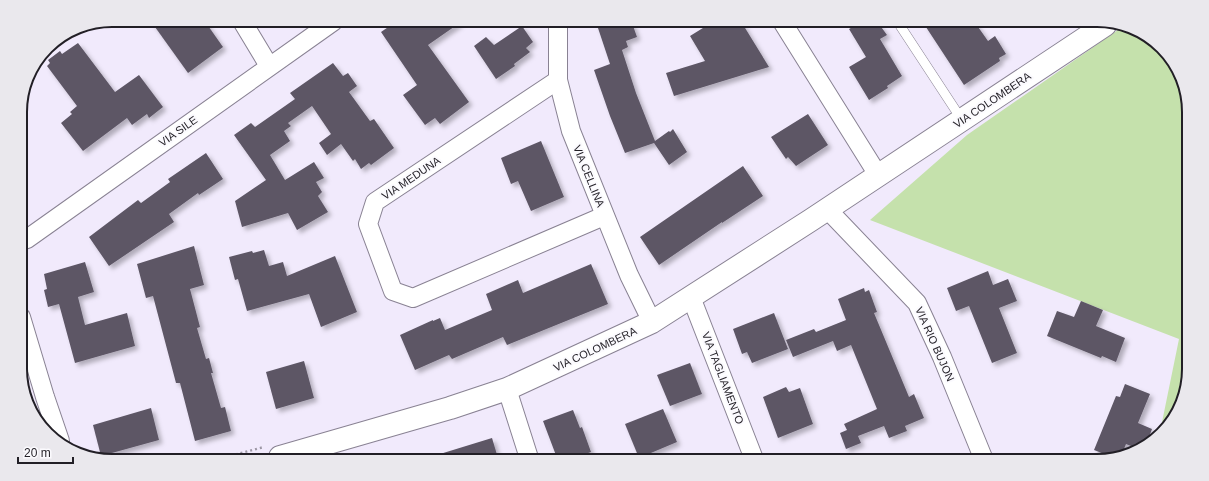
<svg xmlns="http://www.w3.org/2000/svg" width="1209" height="481" font-family="Helvetica,sans-serif">
<style>
.green{fill:#c5e1ac}
.building{fill:#5d5665;filter:url(#shadow)}
.lines{fill:none;stroke-linecap:round;stroke-linejoin:round}
.lane-casing{stroke:#898293;stroke-width:10}
.street-casing{stroke:#898293;stroke-width:20}
.secondary-casing{stroke:#898293;stroke-width:24}
.path{stroke:#9c97a4;stroke-width:2.5;stroke-dasharray:2 3;stroke-linecap:butt}
.lane{stroke:#fff;stroke-width:9}
.street{stroke:#fff;stroke-width:18}
.secondary{stroke:#fff;stroke-width:22}
.labels{text-anchor:middle;stroke-width:4;stroke-linejoin:round;paint-order:stroke}
.street-label{font-size:11px;fill:#221f26;stroke:#fbfafe}
.rim{fill:none;stroke:#221f26;stroke-width:2}
</style>
<defs>
<filter id="shadow"><feDropShadow dx="3.5" dy="3.5" stdDeviation="2" flood-color="#0004"/></filter>
</defs>
<rect width="100%" height="100%" fill="#f1eafc"/>
<!-- green -->
<path class="green" d="M1125,25h2l43,31 18,44 -4,299 -24,33 19,-93 -309,-119 97,-85z"/>
<!-- building -->
<g class="building">
<path d="M150,20h54l19,27 -35,26z"/>
<path d="M397,21l64,1 -33,23 41,57 -29,22 -5,-6 -10,7 -22,-30 14,-10 -36,-53z"/>
<path d="M596,22l36,1 5,14 -11,4 2,6 -6,3 14,43 19,48 14,-10 1,1 3,-3 14,23 -18,13 -15,-22 -29,10 -15,-37 -16,-46 16,-6z"/>
<path d="M711,23h31l27,44 -95,29 -8,-23 39,-12 -15,-25z"/>
<path d="M858,24h21l8,11 -7,4 22,37 -15,10 1,2 -19,12 -20,-33 17,-10 -17,-28z"/>
<path d="M924,24h52l12,17 7,-5 11,18 -7,4 1,3 -36,24z"/>
<path d="M522,26l11,16 -7,6 4,4 -16,12 1,2 -19,13 -22,-33 12,-9 8,8z"/>
<path d="M78,43l37,49 24,-17 24,32 -14,11 -2,-4 -15,11 -5,-7 -44,33 -22,-28 11,-9 -2,-2 7,-6 -30,-40 3,-3 -2,-3 12,-9 2,3z"/>
<path d="M333,63l10,13 5,-3 9,13 -8,6 21,29 4,-2 20,29 -23,17 -2,-2 -8,6 -6,-10 -2,2 -12,-17 -14,11 -8,-12 12,-9 -19,-28 -24,17 3,3 -7,5 6,10 -20,14 15,25 29,-18 10,16 -8,4 6,10 -4,4 10,16 -31,18 -9,-17 -46,14 -7,-26 31,-21 -32,-45 17,-12 4,4 40,-28 -5,-6z"/>
<path d="M808,114l20,31 -32,21 -8,-9 -2,2 -15,-22z"/>
<path d="M541,141l23,56 -33,14 -13,-30 -7,3 -10,-26z"/>
<path d="M206,153l17,26 -24,16 -1,-2 -29,21 5,8 -65,44 -20,-29 49,-37 3,3 29,-21 -2,-3z"/>
<path d="M743,166l20,30 -41,27v-1l-63,43 -19,-28z"/>
<path d="M194,246l10,39 -14,4 10,38 -3,1 9,31 3,-1 4,15h-2l10,35 4,-1 6,24 -36,10 -15,-58h-4l-23,-87 -7,2 -9,-34z"/>
<path d="M264,250l5,16 14,-4 4,14 48,-20 22,56 -36,15 -12,-33 -62,17 -9,-32 -3,1 -6,-23 23,-6 1,2z"/>
<path d="M85,262l9,30 -16,5 7,28 42,-12 8,33 -60,17 -16,-59 -11,3 -4,-17 3,-1 -3,-15z"/>
<path d="M591,264l17,40 -101,41 -4,-8 -51,22 -3,-4 -34,15 -15,-35 33,-15v1l7,-3 5,12 47,-20 -6,-16 32,-14 5,13z"/>
<path d="M988,271l5,14 15,-6 9,22 -18,7 18,45 -25,10 -23,-57 -13,5 -9,-23z"/>
<path d="M864,288l1,4 4,-2 8,22 -3,1 35,84 5,-3 10,24 -19,8 2,5 -18,7 -5,-12 -26,10 3,7 -15,6 -6,-16 7,-3 -3,-6 33,-15 -26,-64 -14,6 -4,-10 -40,16 -7,-17 28,-11 2,3 30,-12 -8,-21z"/>
<path d="M1081,301l22,9 -7,16 29,12 -9,24 -14,-6 -1,2 -54,-22 10,-25 17,6z"/>
<path d="M774,313l14,36 -36,14 -5,-11 -5,2 -9,-25z"/>
<path d="M304,361l10,37 -38,11 -10,-37z"/>
<path d="M690,363l12,31 -32,12 -13,-31z"/>
<path d="M1125,384l25,10 -12,29 14,6 -6,16 -10,3 -10,-4 -4,10 -10,3 -18,-7 22,-54 4,1z"/>
<path d="M786,387l3,5 11,-4 13,36 -35,14 -15,-41z"/>
<path d="M151,408l8,32 -58,16 -8,-31z"/>
<path d="M663,409l14,33 -38,16 -14,-34z"/>
<path d="M573,410l7,18 2,-1 9,25 -17,6h-17l-14,-37z"/>
<path d="M492,438l6,20h-58v-4z"/>
</g>
<g class="lines">
<defs>
<path id="lane" d="M899,24l63,96"/>
<g id="street">
<path d="M242,21l27,45"/>
<path d="M558,22v58l13,51 58,144 23,47"/>
<path d="M783,23l95,152"/>
<path d="M558,80l-183,122 -7,22 25,67 20,7 191,-82"/>
<path d="M827,209l90,94 25,54 42,103"/>
<path d="M21,241l6,-2 307,-218"/>
<path d="M691,297l63,162"/>
<path d="M21,317l24,80 15,44"/>
<path d="M507,389l22,69"/>
</g>
<path id="secondary" d="M280,457l170,-49 57,-19 145,-67 159,-102 294,-195"/>
</defs>
<!-- lane casing -->
<use href="#lane" class="lane-casing"/>
<!-- street casing -->
<use href="#street" class="street-casing"/>
<!-- secondary casing -->
<use href="#secondary" class="secondary-casing"/>
<!-- path -->
<path class="path" d="M226,457l38,-10"/>
<!-- lane -->
<use href="#lane" class="lane"/>
<!-- street -->
<use href="#street" class="street"/>
<!-- secondary -->
<use href="#secondary" class="secondary"/>
</g>
<g class="labels">
<!-- street labels -->
<g class="street-label">
<text transform="translate(992 100) rotate(-34)" y="4">VIA COLOMBERA</text>
<text transform="translate(178 131) rotate(-35)" y="4">VIA SILE</text>
<text transform="translate(589 176) rotate(68)" y="4">VIA CELLINA</text>
<text transform="translate(411 178) rotate(-34)" y="4">VIA MEDUNA</text>
<text transform="translate(935 344) rotate(66)" y="4">VIA RIO BUJON</text>
<text transform="translate(595 349) rotate(-25)" y="4">VIA COLOMBERA</text>
<text transform="translate(723 378) rotate(69)" y="4">VIA TAGLIAMENTO</text>
</g>
</g>
<!-- crop -->
<path d="M0 0H1209V481H0ZM112 27H1097A85 85 0 0 1 1182 112V369A85 85 0 0 1 1097 454H112A85 85 0 0 1 27 369V112A85 85 0 0 1 112 27Z" fill="#eae8ed" fill-rule="evenodd"/>
<path class="rim" d="M112 27H1097A85 85 0 0 1 1182 112V369A85 85 0 0 1 1097 454H112A85 85 0 0 1 27 369V112A85 85 0 0 1 112 27Z"/>
<!-- scale -->
<path d="M18 457v6h55v-6" fill="none" stroke="#221f26" stroke-width="2"/>
<text x="24" y="457" font-size="12" fill="#221f26" stroke="#fbfafe" stroke-width="3" paint-order="stroke">20 m</text>
</svg>
